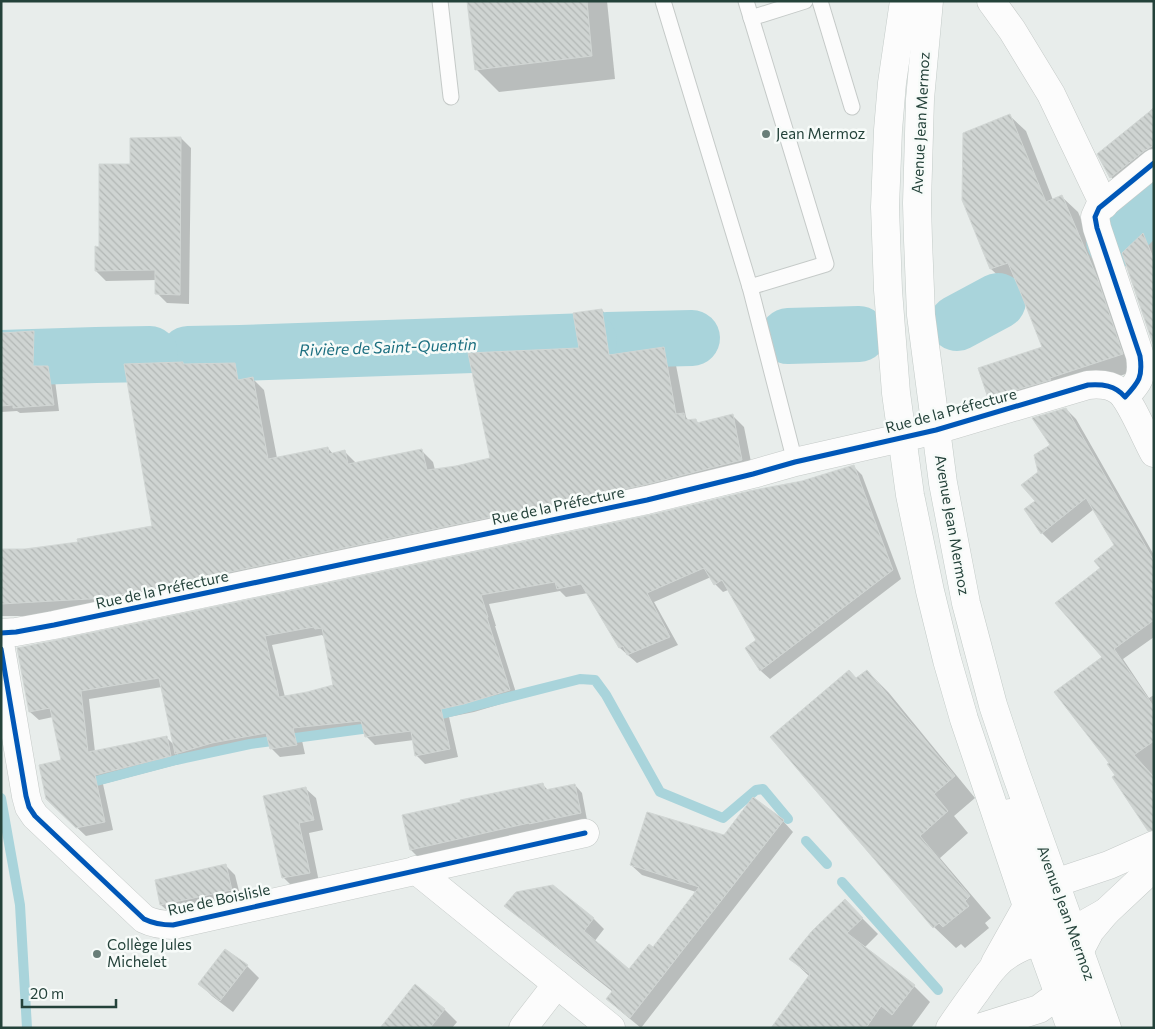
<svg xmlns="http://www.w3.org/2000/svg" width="1155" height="1029" font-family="Commissioner,sans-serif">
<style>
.shadow{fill:#0003;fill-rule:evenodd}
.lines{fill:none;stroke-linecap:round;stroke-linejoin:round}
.stream{stroke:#a9d4db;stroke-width:10}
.river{stroke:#a9d4db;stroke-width:56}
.building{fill:url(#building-back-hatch);stroke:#d1d6d4;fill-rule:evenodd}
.lane-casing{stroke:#c5cac8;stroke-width:17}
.street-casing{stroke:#c5cac8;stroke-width:29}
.secondary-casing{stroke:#c3cbc8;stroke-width:29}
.lane{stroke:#fcfcfc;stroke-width:15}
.street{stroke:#fcfcfc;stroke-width:28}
.secondary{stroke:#fcfcfc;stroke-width:28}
.cycleway-casing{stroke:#f7fbf9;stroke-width:8}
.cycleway{stroke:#0057b8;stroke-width:5}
.poi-dot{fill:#697e78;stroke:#f7fbf9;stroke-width:2}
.labels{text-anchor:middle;stroke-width:5;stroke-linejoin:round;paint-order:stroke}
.street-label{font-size:15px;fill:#24423a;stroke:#f7fbf9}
.poi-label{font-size:15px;fill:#24423a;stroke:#f7fbf9;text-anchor:start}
.water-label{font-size:16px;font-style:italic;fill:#1c6f80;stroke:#f7fbf9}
</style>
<defs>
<pattern id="building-back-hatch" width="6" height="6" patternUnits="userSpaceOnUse" patternTransform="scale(1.25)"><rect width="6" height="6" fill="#cfd4d2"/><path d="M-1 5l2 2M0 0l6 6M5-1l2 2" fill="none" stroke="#b2b7b5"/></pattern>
</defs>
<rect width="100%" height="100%" fill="#e8edeb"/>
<!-- shadow -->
<g class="shadow">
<path d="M469,1h138l8,78 -116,13 -23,-23z"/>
<path d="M1154,107v56l-32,25 -11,-11 -13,-23 44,-35z"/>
<path d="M1010,116l16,15 27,69 9,-3 16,15 34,81 26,77 -134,43 -15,-15 54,-50 -26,-68 -10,4 -16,-15 -28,-69z"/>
<path d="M181,138l10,10 -2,156 -22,-1 -10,-10v-13l-51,1 -10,-10 4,-23 31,-83z"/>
<path d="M1154,224v120l-31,-91z"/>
<path d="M602,310l11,12 5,33 45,-7 12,12 11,57 3,4 7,-1 3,4 34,-8 11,11 9,45 -666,144h-86v-66h25l53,-7 75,-16 30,-162h51l11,11 1,4 6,-1 11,11 13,68 51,-10 5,6 12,-2 12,12 65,-13 11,11 2,8 56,-11 89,-110z"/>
<path d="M1,331h9l2,2h21l6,5 -1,29h10l6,6 5,38 -39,2 -3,-2 -16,1z"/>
<path d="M1066,409l10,10 78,136v82l-31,22 26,39 5,-3v133l-38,-52 -5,-13 -9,-195 14,-23 -22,-36 -42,34 -10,-10 -17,-23 11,-9 3,-29 13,-26z"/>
<path d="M853,466l9,9 39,104 -131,100 -9,-8 -14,-23 11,-7 -30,-51 -5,2 -8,-8 -4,-7 -57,25 24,43 -41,18 -17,-15 -32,-55 -22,4 -6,-6 -71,13 7,22h-1l23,73 -44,13 -25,5 9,40 -33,7 -8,-8 -3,-16 -39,5 -9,-9 -1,-6 -64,6 4,18 -25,3 -9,-9 -2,-6 -48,9 -37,11 -7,-8 2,10 -76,20 10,46 -27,6 -31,-29 7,-46 -9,-44 -14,3 -9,-8 -12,-63 633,-132 151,-35zM322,635l3,3 9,48 -27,7 -22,4 -13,-52zM162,687l12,58 -8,-8 -71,15 -6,-53z"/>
<path d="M867,671l22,22 86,105 -21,18 14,17 -28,25 51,60 -6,5 4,5 -24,20 -4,-4 -5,4 -22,-21 -77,-248z"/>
<path d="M543,785l6,6 26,-6 7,8 5,27 -169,37 -7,-7z"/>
<path d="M306,789l10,9 7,32 -14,3 10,49 -25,6 -10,-10z"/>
<path d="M783,821l10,11 -152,196 -23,-19 -10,-10 5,-7 -96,-76 -11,-10 47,-20 41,33 10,10 -10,13 35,29 24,-23 43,-56 -54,-17 -11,-10z"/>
<path d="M226,866l9,9 6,24 -70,15 -10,-9 -5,-24z"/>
<path d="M861,917l17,17 -14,14 50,38 16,16 -19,26h-138l37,-51 -19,-18z"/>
<path d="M225,951l22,15 12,12 -26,34 -21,-16 -12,-12z"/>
<path d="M415,986l30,24 12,12 -5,6h-45z"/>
</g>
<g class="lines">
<!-- stream -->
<g class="stream">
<path d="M430,717l150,-38 15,1 11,15 54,97 63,26 33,-28 7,-1 25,30"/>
<path d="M85,784l91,-24 74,-16 127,-17"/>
<path d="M1,798l19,107 7,123"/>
<path d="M806,841l21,23"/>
<path d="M842,882l96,108"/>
</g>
<!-- river -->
<g class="river">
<path d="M1114,241l40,-42"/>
<path d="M957,323l41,-22"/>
<path d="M788,336l71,-2"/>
<path d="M607,340l85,-2"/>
<path d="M188,354l52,-1 349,-12"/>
<path d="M1,358l95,-3 54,-1"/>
</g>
</g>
<!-- building -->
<g class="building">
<path d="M467,1h120l5,55 -117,14z"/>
<path d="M1154,108v37l-10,6 -34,27 -13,-24z"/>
<path d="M1010,114l36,88 16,-7 35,82 26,77 -73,24 1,2 -63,18 -10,-30 64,-21 -22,-56 -12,-28 -18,6 -28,-69 1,-67z"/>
<path d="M181,137l-1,158 -25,-1v-24l-60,1v-25l4,1v-83h31v-26z"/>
<path d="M1143,233l11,27v84h-1l-31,-91z"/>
<path d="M602,309l7,46 55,-8 12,67 8,-1 1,7 11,-1 1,4 36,-9 9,46 -98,25 -538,113 -105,6v-55h24l53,-7 -1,-3 75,-13 -28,-162 59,-2v2l52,-1 3,17 15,-3 15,82 60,-12 1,7 16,-4 3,14 74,-15 5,21 29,-4 34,-8 -22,-105 111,-5 -6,-35z"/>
<path d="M34,331l-1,35h15l6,39 -41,3v-3l-12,1v-73z"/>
<path d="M1066,408l88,153v59l-40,29 40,58v34l-20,14 20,22v53l-6,1 -36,-54 3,-2 -8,-11 2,-1 -55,-71 48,-35 -47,-54 45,-35 -6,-7 20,-16 -28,-47 -45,36 -17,-25 11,-8 -14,-16 17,-13 -4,-17 16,-10 -18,-27z"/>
<path d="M854,465l39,105 -133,101 -15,-23 11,-8 -34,-60 -8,5 -10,-17 -57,25 23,44 -43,18 -4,-9 -4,2 -38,-64 -24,5 -2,-7 -74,13 7,22 -1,1 23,72 -46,14 -23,5 9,40 -35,7 -4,-25 -46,6 -4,-16 -68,7 4,17 -27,4 -4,-16 -54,10 -37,11 -16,-76 -78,13 7,61 79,-16 4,20 -76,19 10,47 -29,6 -30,-29 -7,-34 22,-5 -11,-52 -21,4 -12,-64 40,-8 593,-125 99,-24 53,-10zM314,627l1,2 7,-1 11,57 -26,7 -28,5 -14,-61z"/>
<path d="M849,670l7,8 11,-8 88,106 -21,18 14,17 -28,25 50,60 -5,5 4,5 -26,21 -4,-4 -6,5 -163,-191z"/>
<path d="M543,783l2,7 30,-6 6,29 -52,11v-1l-119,27 -8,-35 59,-13 -1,-2z"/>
<path d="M306,787l8,33 -15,3 11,50 -28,5 -19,-82z"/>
<path d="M753,797l31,23 -154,198 -24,-19 7,-9 -109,-84 12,-14 37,-7 41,33 -10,13 45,38 20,-25 4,3 46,-60 -69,-22 17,-53 77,23z"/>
<path d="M226,864l6,26 -72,15 -5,-25z"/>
<path d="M845,899l18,19 -16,15 68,52 -23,30 -11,-9 -15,22h-95l39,-54 -21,-15 23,-28z"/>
<path d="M225,949l23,16 -28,36 -22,-17z"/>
<path d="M415,984l30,25 -15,19h-50z"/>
</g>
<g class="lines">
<defs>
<g id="lane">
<path d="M440,1l11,96"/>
<path d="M663,1l87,286 45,175"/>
<path d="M746,1l80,263 -76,23"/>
<path d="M820,1l32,106"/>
<path d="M751,18l54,-17"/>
</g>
<g id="street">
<path d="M991,1l21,29 39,64 53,111"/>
<path d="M1125,397c14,-15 18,-20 15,-41l-43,-128 -2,-11 4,-9 55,-45"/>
<path d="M1,633l15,-1 38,-7 593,-125 106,-26 42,-12 141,-32 152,-45c10,-1 22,-1 31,6 11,8 27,48 35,62"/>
<path d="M1,649l25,147 3,11 6,9 109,103c10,5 18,6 29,6l412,-92"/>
<path d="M1010,813l33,93c8,15 13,28 33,23l30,-17"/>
<path d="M416,870l195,158"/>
<path d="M995,963l32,-57 11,-13 17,-10 54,-18 45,-20"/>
<path d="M523,1028l34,-44"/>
<path d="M950,1028c9,-13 18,-26 27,-38 6,-9 12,-18 19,-25 10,-11 31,-23 45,-22 9,1 17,9 21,16l25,69"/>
<path d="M978,1028l61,-19 15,-11 11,-13 4,-7 10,-26 11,-21 16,-19 48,-45"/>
</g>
<g id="secondary">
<path d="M904,1l-12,82 -4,47 -3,77 3,83 8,103 14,102 20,96 17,69 17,59 63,187 44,122"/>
<path d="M929,1l-9,98 -3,104 1,37 3,75 22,168 23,120 27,102 22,66 92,257"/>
</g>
</defs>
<!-- lane casing -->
<use href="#lane" class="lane-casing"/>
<!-- street casing -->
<use href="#street" class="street-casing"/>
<!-- secondary casing -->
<use href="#secondary" class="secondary-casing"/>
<!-- lane -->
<use href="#lane" class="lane"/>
<!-- street -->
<use href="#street" class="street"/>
<!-- secondary -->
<use href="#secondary" class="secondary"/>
<defs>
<g id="cycleway">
<path d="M1,633l15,-1 38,-7 593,-125 106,-26 42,-12 141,-32 152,-45c14,-1 27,0 37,12 14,-15 18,-20 15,-41l-43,-128 -2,-11 4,-9 55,-45"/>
<path d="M1,649l25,147 3,11 6,9 109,103c10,5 18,6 29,6l412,-92"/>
</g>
</defs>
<!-- cycleway casing -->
<use href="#cycleway" class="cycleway-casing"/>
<!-- cycleway -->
<use href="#cycleway" class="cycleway"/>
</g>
<!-- markers -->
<g class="poi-dot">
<circle cx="766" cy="134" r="5"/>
<circle cx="97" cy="954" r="5"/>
</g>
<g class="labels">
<!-- street labels -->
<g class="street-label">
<text transform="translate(921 123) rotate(-87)" y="5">Avenue Jean Mermoz</text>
<text transform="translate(951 411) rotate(-15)" y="5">Rue de la Préfecture</text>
<text transform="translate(558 506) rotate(-12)" y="5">Rue de la Préfecture</text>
<text transform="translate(952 525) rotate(80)" y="5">Avenue Jean Mermoz</text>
<text transform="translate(162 590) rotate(-12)" y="5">Rue de la Préfecture</text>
<text transform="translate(219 900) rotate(-12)" y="5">Rue de Boislisle</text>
<text transform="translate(1066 913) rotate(70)" y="5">Avenue Jean Mermoz</text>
</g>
<!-- poi labels -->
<g class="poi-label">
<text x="776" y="139">Jean Mermoz</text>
<text x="107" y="950">Collège Jules<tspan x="107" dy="17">Michelet</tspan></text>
</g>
<!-- water labels -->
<g class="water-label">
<text transform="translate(388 347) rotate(-2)" y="6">Rivière de Saint-Quentin</text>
</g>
</g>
<!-- border -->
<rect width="1155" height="1029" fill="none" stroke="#24423a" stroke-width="5"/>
<!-- scale -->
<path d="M22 999v8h94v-8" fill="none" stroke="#24423a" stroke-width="2.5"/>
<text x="30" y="999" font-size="15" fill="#24423a" stroke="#f7fbf9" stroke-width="4" paint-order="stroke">20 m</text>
</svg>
